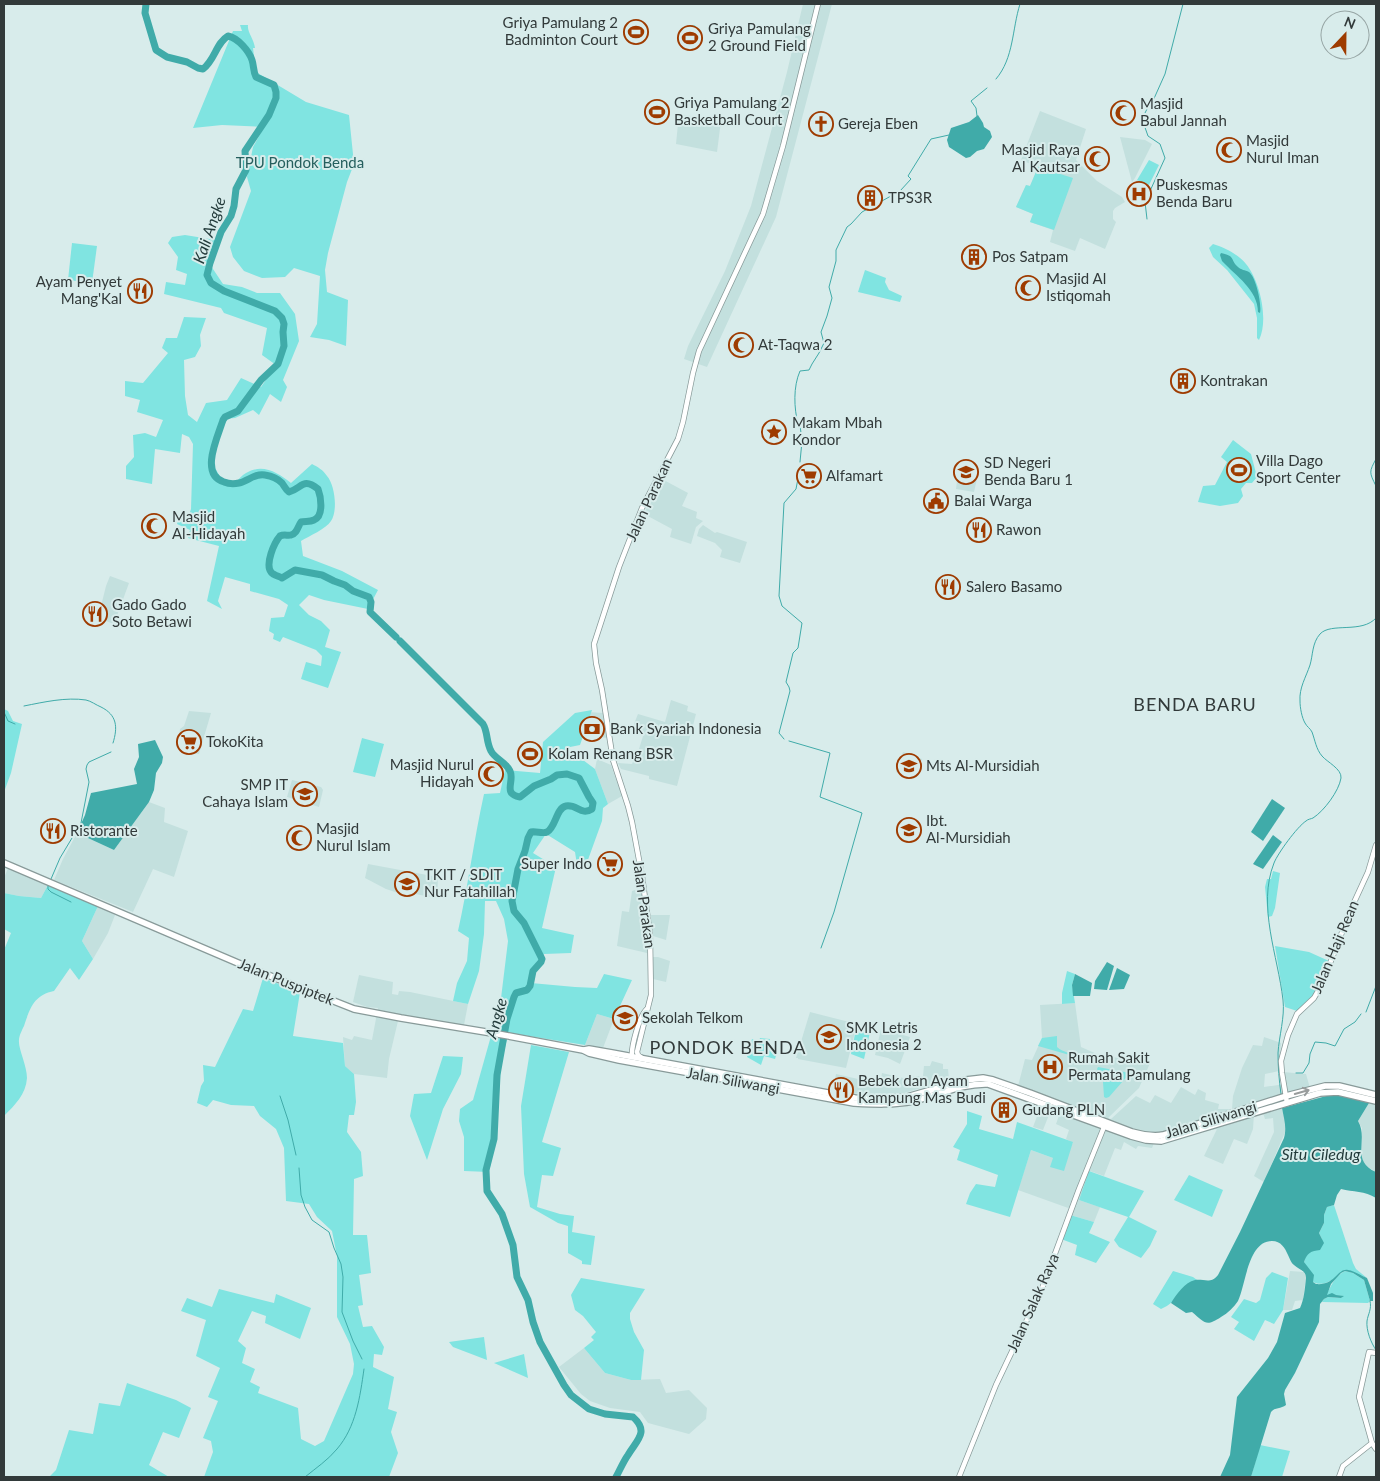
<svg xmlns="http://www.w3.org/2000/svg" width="1380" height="1481" font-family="Lato,sans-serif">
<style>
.built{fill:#c3e0de}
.green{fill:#80e4e1}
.water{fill:#40aba9}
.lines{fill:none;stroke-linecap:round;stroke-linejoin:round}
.stream{stroke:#40aba9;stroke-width:1}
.river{stroke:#40aba9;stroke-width:7}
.minor-casing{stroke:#889a99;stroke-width:6}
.major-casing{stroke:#889a99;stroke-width:8}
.minor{stroke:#fff;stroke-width:4.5}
.major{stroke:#fff;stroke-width:5.5}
.oneway{stroke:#989c9c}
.labels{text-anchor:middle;stroke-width:4;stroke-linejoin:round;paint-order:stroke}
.poi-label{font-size:15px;fill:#323a3a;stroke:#d8eceb;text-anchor:start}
.park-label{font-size:15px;fill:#255f5e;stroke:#d8eceb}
.street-label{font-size:15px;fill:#323a3a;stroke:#d8eceb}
.water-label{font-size:16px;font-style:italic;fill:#223a3a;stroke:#d8eceb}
.quarter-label{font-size:18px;letter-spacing:1px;fill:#323a3a;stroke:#d8eceb}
</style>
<rect width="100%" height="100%" fill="#d8eceb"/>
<!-- built -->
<g class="built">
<path d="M803,4h29l-56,213 -69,150 -23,-8 4,-13 37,-75 26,-65 36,-134z"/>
<path d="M1040,111l46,18 -10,31 21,21 25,16 3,5 -10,6 -2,3v8l3,3 -11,27 -25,-11 -5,13 -25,-9 3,-12 -23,-8 3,-8 -17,-7 10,-22 4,1 8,-19 -17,-7z"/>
<path d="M679,114l42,7 -4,31 -41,-8z"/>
<path d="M1120,137l25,3 7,4 -17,34 -3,4z"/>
<path d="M1137,180l12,5 -5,18 -14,-5 2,-11z"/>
<path d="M959,464h10l8,15 -3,13 -18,-3z"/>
<path d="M660,478l28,15 -6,13 15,6 -1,6 7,3 -7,6 -5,17 -21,-7 2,-8 -28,-15z"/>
<path d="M703,525l12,8 2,-1 30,10 -7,21 -20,-6 2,-7 -7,-7 -18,-7 2,-7z"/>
<path d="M110,576l19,7 -15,41 -16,-6 8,-32z"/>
<path d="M671,700l17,6 -1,5 9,3 -19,72 -28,-7v-3l-28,-7 -3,-6 14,1 7,-15 5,-16 -12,-4 6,-15 27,8z"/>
<path d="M189,711l22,2 -12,41 -14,-2 -7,-8 2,-15 4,-3z"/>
<path d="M588,712l16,1 4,25 -26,-3z"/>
<path d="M903,752l19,7 -8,20 -18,-7z"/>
<path d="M597,759l14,6 11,31 -14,8 -13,-35z"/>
<path d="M292,780l29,7 2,3 -4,17 -32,-10z"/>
<path d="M149,802l16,6 -1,14 24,9 -14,46 -21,-8 -20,43 -79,-32 9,-21 14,-26 37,17z"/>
<path d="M901,821l20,6 -4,12 -20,-7z"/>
<path d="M368,864l70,13 -1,21 -22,-4 -5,3 -24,-8 -21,-11z"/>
<path d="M8,868l40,17 -7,13 -22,-2 -15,-3v-15z"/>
<path d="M641,888l6,47v18l-30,-7 5,-35 7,1 3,-21z"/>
<path d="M98,906l17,9 -7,18 -15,26 -11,-18z"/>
<path d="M650,915h20l-4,25 -13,-4z"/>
<path d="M652,957h6l12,4 -4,21 -13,-3z"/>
<path d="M359,975l34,7 -1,12 6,1 1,-4 11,1 58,12 -4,21 -59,-9 -7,5 -9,38 -2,19 -33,-4 -9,-8 -2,-29 9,3 2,-4 18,4 6,-32 -11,-1 -14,-5z"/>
<path d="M1075,1003l6,44 16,7 21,4 9,-4 16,3 8,4 -12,27 -31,30 3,1 25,-23 14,7 5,-8 16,8 10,-16 14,8 3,-6 8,4 -1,7 14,4 -1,5h14l1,-13 9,-28 11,-23 9,1 2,-9 17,6 -2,28 -14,3 -1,13 21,-3 -2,-12 23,2 7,25 -29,8 -2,2 4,13v8l-22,52 -10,-6 20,-44 -1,-14 -8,1 -2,-6 -9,1 -1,15 -6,15 -13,-5 -11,25 -19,-8 13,-27 -18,3 -25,9 -12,3 -8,-1 -2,5 -14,-2 -2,3 -12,-7 -3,8 -6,-2 -11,28 -14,-5 -11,29 21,7 -6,15 -24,-7 1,-6 -53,-19 13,-40 22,8 20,-15 -7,-4 3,-9 -13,-6 5,-14 -9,-3 -9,23 -10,-3 6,-16 -10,-3 2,-9 -12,-4 -1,-9 7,-27 7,1 10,-22 -2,-33z"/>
<path d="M810,1012l47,12 -11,44 -48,-9v-1h-2z"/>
<path d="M597,1014l17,5 -11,29 -18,-3z"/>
<path d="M881,1029l29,8 -10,27 -12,-6 -13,-3z"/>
<path d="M932,1061l11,3v5h5l1,11 -45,13 -25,2 -19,-1 -27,-4 3,-16 44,10 2,-11 21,5v4l10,-1v-5h10l1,-10h6z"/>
<path d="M1369,1103l7,1v68l-10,-6 -3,-4 -1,-6v-28l-4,-7z"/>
<path d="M1290,1271l14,1 2,4 -3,24 -8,1 -3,9h-9z"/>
<path d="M584,1348l21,25 26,7 29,-1 6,14 23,-3 18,18 -1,11 -17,15 -41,-11 -8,-11 -30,-4 -20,-7 -9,-7 -22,-27z"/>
</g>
<!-- green -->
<g class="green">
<path d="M240,25h8c-1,7 6,14 7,23h-2l3,24 50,30 43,13 5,49 -7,18 -19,71 -3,17 2,22 21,8 -2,46 -17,-6 -19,-3 7,-13 3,-48 -26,-8 -9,9 -23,1 -18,-7 -11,-14 -3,-10 21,-56 -4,-14 6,-30 11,-20 -42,-2 -29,3 40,-97h9z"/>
<path d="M695,25l4,23 -14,2 -4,-22z"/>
<path d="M1149,160l10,5 -10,20 -12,-5z"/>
<path d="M1038,167l35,11 -19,52 -24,-8 3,-8 -17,-7 10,-22 4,1z"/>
<path d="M185,235l31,5 -7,23 14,21 19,3 15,6h23l15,21 4,27 -16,39 4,7 -6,15 -11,-8 -11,21 -6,-5 -18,8 -11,1 -7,16 -3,31 9,16 11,2c4,-4 8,-9 12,-11 17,-10 32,0 45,10l21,-19c6,3 11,6 15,12 8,9 11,35 4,45 -5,8 -22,15 -30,20l2,15 39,15 36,19 -10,19 -44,-9 -15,-5 -10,10 10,10 12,6 9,9 -5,17 16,5 -13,36 -27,-9 5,-17 15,4 1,-10 -6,-6 -33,-13 -3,5 -7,-3 1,-5 -5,-3 2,-13 13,-1 4,-12 -9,-6 -29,-8v-7l-25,-7 -7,24 4,8 -15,-8 12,-55 -31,-8 2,-8 -13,-6 2,-6 10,-3 2,-6 2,-65 -4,-7 -7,-3 -2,19 -25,-4 -3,35 -26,-5v-13l8,-9 -1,-22 12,-2 11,4 7,-17 -26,-8 3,-12 -15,-4v-15l18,2 25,-30 -6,-5 4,-10h11l7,-21 22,1 -6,17 1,11 -6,11 -11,3 1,36 3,19 9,7 9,-19 21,-3 14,-22 20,9 15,-22 -14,-10 5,-27 -43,-15 -3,-5 -57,-14 2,-12 19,3 2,-11 -11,-4 2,-13 -10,-14 4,-6z"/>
<path d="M72,243l25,3 -5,37 -24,-3z"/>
<path d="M1213,244c11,3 26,11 33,20 14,17 23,56 13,76l-2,-2v-20l-3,-14 -27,-34 -14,-13 -4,-9z"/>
<path d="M865,270l21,8 -1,4 4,8 13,6 -2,6 -42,-10z"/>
<path d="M1233,440l18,14 6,23 -5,6h-6l-5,6 2,7 -5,7 -18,3 -22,-4 5,-16 12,-1 12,-23 -6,-5z"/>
<path d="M4,709l4,2 5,10 9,3 -11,49 -7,19z"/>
<path d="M592,710l-12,35 -15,3v11l18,1 12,9 13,35 -5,4 -1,13 -17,47 -8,-3 -2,-13 -29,-18 -13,19 23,14 -14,61 32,7 -3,18 -27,1 -3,8 -9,11 -1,10 44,4 22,1 7,-14 28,6 -18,39 -17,-5 -12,31 -88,-14 11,-90 -4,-22 -8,-18h-11l-1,33 -5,37 -11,33 -15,-3 4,-18 10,-22 2,-23 -11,-7c10,-45 16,-92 26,-137l16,-1 5,-23 35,3 3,-31 32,-29z"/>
<path d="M362,738l22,6 -9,33 -22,-5z"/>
<path d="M1273,871l7,2 -5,35 -3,8 -4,1 -3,-30 2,-8h4z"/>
<path d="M48,885l50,21 -16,35 11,18 -14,21 -9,-12 -16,23c-20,4 -24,17 -30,35 -2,4 -5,10 -5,14 -1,9 8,25 8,38 -1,16 -12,27 -23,38v-166l7,-17 -7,-4v-36l15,3 22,2z"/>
<path d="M1275,946l34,6 20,9 -11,28 -5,7 -16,15 -12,-4z"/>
<path d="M1067,971l8,3 -3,11 3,18 -13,1v-11z"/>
<path d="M263,978l37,14 -7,44 50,7 2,23 9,8 2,28 -2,13h-5l-2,17 14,20 2,24 -9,3 -1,56h14l4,38 -12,2 4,30 -5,1 5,21 9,-1 12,21 -2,8 -8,-1 -1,13 21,10 -6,32 9,3 -6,20 7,21 -9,24h-185l9,-25 -2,-11 -8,-3 15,-37 -10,-4 12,-29 -24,-12 10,-36 -25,-9 6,-13 25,9 7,-18 55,14 2,-9 35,14 -11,31 -35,-16 1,-7 -14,-5 -14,30 8,7 -4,15 13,6 -5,13 10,5 -2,6 40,15 3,31 14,7 9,-5 29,-67 1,-10 -4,-20 -13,-27v-61l-5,-25 -15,-14 -8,-13 -23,-3 -2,-53 -8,-19 -16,-13 -6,-10 -23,-1 -18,-5 -6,7 -10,-4 4,-17 3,-5 -1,-16 12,2 28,-58 10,2z"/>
<path d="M856,1029l14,3 -6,27 -13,-5z"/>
<path d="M491,1036l16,3 -6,25 -5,75 -7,33 -25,-1v-34l-5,-16 1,-12 13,-9z"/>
<path d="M1057,1036v11c6,6 17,6 23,11l-42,-12 4,-8z"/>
<path d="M760,1038l10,1 -3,10 10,3 -2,7 -11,-3 -3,9 -14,-8 5,-18 7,2z"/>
<path d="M531,1045l38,7 -27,90 19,6 -8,28 -11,-1 -5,32 23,7 14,2 -2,16 23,4 -4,29 -9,-1v-3l-14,-8v-27l-10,-3 -28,-16 -6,-33 -3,-68z"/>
<path d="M443,1056l20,1 -2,17 -18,35 -16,51 -17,-44 4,-22 17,-1z"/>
<path d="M1098,1067l32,6 -21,24 -3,1 -2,-1 -1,-15 -6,-13z"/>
<path d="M967,1111l15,5 -3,13 34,10 4,-17 56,20 -9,29 -14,-4 3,-9 -22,-8 -21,67 -44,-13 4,-11 6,-9 19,3 3,-12 -41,-15 3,-10 -7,-3 14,-23z"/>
<path d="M1089,1171l55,20 -15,26 28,14 -7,15 -9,12 -22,-11 -5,-7 14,-23 -49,-17z"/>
<path d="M1189,1175l34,15 -11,27 -38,-17z"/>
<path d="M1334,1205l19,58 3,6 11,9c-8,-3 -15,-7 -23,-8 -9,8 -19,18 -31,12l-9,-20 2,-7 16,-16 -3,-6 5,-10v-8l3,-8z"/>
<path d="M1070,1215l24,7 -5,11 21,9 -14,21 -21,-8 2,-10 -16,-6z"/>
<path d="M1173,1271l20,6 4,3c-12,3 -18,13 -25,22 -3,3 -7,5 -11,7l-8,-5z"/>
<path d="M1345,1271l8,2 11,7 6,21 -2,2 -46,-1 2,-3 4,-2 13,1 2,-2 -17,-1c6,-10 8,-18 19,-24z"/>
<path d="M1272,1272l16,6 -5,32 -9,14 -9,-4 -11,21 -20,-12 5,-7 -8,-5 13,-18 12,4 4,-3 6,-22z"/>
<path d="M581,1278l64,11 -15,24v6l4,13 10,18 -3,30h-10l-26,-7 -21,-25 10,-8 -3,-3 5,-5 -13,-16 -8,-6 -4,-15z"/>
<path d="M484,1337l3,23 -34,-13 -4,-5z"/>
<path d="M524,1354l4,24 -34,-15z"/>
<path d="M127,1383l49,17 15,8 -12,30 -16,-6 -14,33 20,12h-120l7,-7 13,-40 24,4 6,-31 21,3z"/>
<path d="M1260,1445l30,6 -8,26h-31z"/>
</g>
<!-- water -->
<g class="water">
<path d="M978,115l5,8 1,4 6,4 2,6 -8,12 -7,2 -7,6 -4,1 -17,-11 -2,-7 4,-12 18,-6z"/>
<path d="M1221,253c15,3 9,7 17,14 3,3 7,3 11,5 7,5 13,33 11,41l-2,-1c0,-22 -22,-36 -36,-51l-2,-6z"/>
<path d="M155,740l8,17 -1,6 -6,10 -2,17 -5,12 -35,48 -37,-17 8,-18 6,-22 46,-9 -3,-15 5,-12 -1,-13z"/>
<path d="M1272,799l13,9 -22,33 -12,-9z"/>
<path d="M1273,835l9,7 -19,27 -10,-5z"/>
<path d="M1107,962l7,4 -7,24 -13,-1 1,-8z"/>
<path d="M1117,968l13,7 -6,14 -15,1z"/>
<path d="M1075,974l17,9 -2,13h-17l-1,-11z"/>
<path d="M1330,1095l13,1 26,7 -11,18c11,18 -8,40 18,51v26c-11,-7 -23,-6 -35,-9l-4,6 -3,10 -7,2 -3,8v8l-5,10 5,10 -4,7c-9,1 -13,3 -16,12l10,13 -1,7 3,2c19,2 21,-16 32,-14 4,0 14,6 19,8l6,15v8h-3l-6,-21 -11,-7 -8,-2 -4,2 -10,11 -4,11 5,-2 4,2 8,1 -3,2 -13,-1 -4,2 -4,5 -1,18 -24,51 -10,17 -1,4 2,11c-5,4 -11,2 -15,7l-20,65h-31l10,-22 7,-58 31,-39 9,-16 8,-29 15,-5c4,-8 5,-20 6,-30 0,-8 -7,-8 -12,-13 -3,-2 -4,-6 -6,-10 -3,-7 -7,-14 -16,-14 -24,0 -26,43 -34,60 -4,6 -10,12 -17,16 -15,10 -16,6 -29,-5l-6,1 -15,-10c5,-8 14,-21 24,-23 10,-1 16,4 23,-5l22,-43 44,-94c3,-11 0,-19 -2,-30z"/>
</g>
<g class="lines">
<!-- stream -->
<g class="stream">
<path d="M996,79c18,-21 16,-50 24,-75"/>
<path d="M977,116l-1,-8 -5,-7 16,-13"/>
<path d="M1147,219l-2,-17 20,-44 -5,-14 -12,-8 -6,-17 7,-14 3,-2 13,-29 18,-70"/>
<path d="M1376,459c-7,13 -7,13 0,27"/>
<path d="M800,462l2,-21 -2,-16 -2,-1c-4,-16 -5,-37 2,-53l9,-1 3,-6 7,-11 5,-10 -3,-11 6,-16 5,-18 -3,-11 7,-26v-11l11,-23 4,-3 11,-12 38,-21 11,-12 -3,-3 23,-37 18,-4"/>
<path d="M24,706c20,-4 42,-9 62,-6 5,1 10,5 15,7 16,8 17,20 12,36"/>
<path d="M4,712l4,9 7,3"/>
<path d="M784,739l-5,-6 11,-42 -1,-4 -3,-5 7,-29 5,-5 4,-25 -20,-17 -3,-10 5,-93 12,-14 4,-21"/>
<path d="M789,741l41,12 -10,44 42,16 -28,99 -13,36"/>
<path d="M51,879l9,-21 21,-35 8,-41 -3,-13 1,-4 2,-3 22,-10"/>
<path d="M48,886v3l3,3 20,10"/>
<path d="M1366,1012l10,-26"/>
<path d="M1296,1073h7l6,-10 1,-9 5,-12 11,1 9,3 9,-17 11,-7 6,-8"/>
<path d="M1281,1094c-2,-14 -3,-27 -3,-41 1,-17 7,-36 5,-53 -5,-44 -26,-94 -9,-137 4,-10 23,-36 32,-42 2,-2 5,-2 7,-3 11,-7 26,-27 28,-40 1,-9 -14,-16 -19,-22 -6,-7 -7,-16 -10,-24 -2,-4 -5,-5 -7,-9 -3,-5 -5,-15 -5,-22 -1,-13 6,-24 10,-36 3,-10 2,-22 10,-31 11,-12 42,0 56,-16"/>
<path d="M280,1096l8,24 8,35"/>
<path d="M299,1168l2,27 4,12 7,13 17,12 5,16 7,16 2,13 -1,35 11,29 9,18"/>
<path d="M1370,1301c2,8 -2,13 -3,20 -1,9 4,22 9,29"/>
<path d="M305,1477c11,-9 23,-17 32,-28 19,-22 23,-52 27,-80"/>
</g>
<!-- river -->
<g class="river">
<path d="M146,4l-1,9 11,37 11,7 20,5 11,6 5,1c12,-9 13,-26 25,-33 10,2 21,15 24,24 2,6 1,11 4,17l18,8 2,7v6l-7,17 -24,36 1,19 -10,19 -2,17 -3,10 -10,16 -11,31 -3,12 4,8 13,8 51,20 7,7 2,6 -1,8 1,14 -6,18 -17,16 -23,31 -13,6 -2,3c-5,16 -24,55 1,62 5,2 10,2 15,1 9,-2 16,-10 26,-8 6,1 13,4 17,8 3,4 3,6 7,9 13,-4 14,-15 29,-3 3,8 6,27 -4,31 -4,2 -9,1 -13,2 -3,4 -4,12 -10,13 -3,1 -7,-1 -11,1 -6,7 -15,28 -9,36 2,3 7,4 11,6l13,-8 27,5 12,6 11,4 8,6 16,6 2,5 -1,10 26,25"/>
<path d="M400,641l83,83c5,8 3,18 8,27 4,8 15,11 19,20 5,10 -8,23 10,26l14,-11 17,-7 6,-4 10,-1 12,4 10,19 4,6 -1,6c-11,7 -15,-5 -26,-3 -10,2 -10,21 -19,26 -4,2 -11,-1 -16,0l-3,6 -3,13 -7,18 -6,32 2,10 10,12 18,36 -1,3 -8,9 -3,15 -3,4 -11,3 -2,4 -7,22 -10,56 -3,64 -8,31 1,21 15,23 11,31 4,32 11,23 5,22 7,20 24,43 7,10 18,14 16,5 28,3c17,15 3,24 -5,38 -5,7 -8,15 -12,22"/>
</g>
<defs>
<g id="minor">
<path d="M632,1057c-1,-10 7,-41 15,-48"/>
<path d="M642,1058l-4,-3 -1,-3 14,-57 -1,-61 -8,-58 -10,-54 -4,-16 -15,-46 -11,-70 -6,-27 -2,-19 25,-77 23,-59 36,-69 5,-17 10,-49 6,-22 64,-137 20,-68 35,-142"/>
<path d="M1287,1103l-5,-30 -1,-12 7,-26 9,-21 17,-16 8,-14 29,-75 17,-37 8,-27"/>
<path d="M1376,1353l-7,-1 -10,45 13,46 4,6"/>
<path d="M959,1477l37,-92 47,-99 36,-97 25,-62"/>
<path d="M1339,1477l4,-11 29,-23"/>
</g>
<g id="major">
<path d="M4,863l241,103 109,43 47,9 97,16 85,16 6,3 30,7 235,43c20,1 40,2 59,-2 25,-5 48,-18 75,-17l143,52 15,4 15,1 159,-48 18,-1 38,9"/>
<path d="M584,1050l5,-1 23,4 243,45 20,1 32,-2 59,-17 17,-2 10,2 37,13 102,39c11,3 20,5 31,3l123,-39 39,-10h14l37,9"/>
</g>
</defs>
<!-- minor casing -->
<use href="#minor" class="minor-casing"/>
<!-- major casing -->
<use href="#major" class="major-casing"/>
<!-- minor -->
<use href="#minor" class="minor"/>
<!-- major -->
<use href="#major" class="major"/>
</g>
<!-- one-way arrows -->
<defs><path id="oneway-shaft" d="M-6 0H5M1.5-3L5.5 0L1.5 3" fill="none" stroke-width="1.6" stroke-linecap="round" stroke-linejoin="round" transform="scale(1.25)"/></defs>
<use class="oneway" href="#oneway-shaft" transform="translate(1302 1092) rotate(-16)"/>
<!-- icons -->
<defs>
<symbol id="stadium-ring" viewBox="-11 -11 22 22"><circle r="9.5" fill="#d8eceb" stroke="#9e3b00" stroke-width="1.5"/><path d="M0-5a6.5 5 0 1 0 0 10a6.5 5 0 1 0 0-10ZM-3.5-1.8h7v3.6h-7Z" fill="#9e3b00"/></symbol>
<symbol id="mosque-ring" viewBox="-11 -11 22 22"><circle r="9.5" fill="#d8eceb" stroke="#9e3b00" stroke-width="1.5"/><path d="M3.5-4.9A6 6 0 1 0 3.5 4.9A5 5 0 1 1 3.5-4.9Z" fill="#9e3b00"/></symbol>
<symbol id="church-ring" viewBox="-11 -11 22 22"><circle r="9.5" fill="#d8eceb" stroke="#9e3b00" stroke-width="1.5"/><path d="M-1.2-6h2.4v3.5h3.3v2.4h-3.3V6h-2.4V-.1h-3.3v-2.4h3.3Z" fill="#9e3b00"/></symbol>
<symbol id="hospital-ring" viewBox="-11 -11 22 22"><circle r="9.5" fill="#d8eceb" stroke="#9e3b00" stroke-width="1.5"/><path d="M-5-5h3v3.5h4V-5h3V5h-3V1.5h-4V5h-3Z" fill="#9e3b00"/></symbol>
<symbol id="building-ring" viewBox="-11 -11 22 22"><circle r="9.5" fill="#d8eceb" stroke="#9e3b00" stroke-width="1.5"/><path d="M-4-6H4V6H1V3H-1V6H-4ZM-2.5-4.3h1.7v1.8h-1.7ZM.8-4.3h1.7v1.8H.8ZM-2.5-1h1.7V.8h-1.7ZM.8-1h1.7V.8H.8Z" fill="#9e3b00"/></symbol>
<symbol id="restaurant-ring" viewBox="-11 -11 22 22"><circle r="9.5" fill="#d8eceb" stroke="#9e3b00" stroke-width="1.5"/><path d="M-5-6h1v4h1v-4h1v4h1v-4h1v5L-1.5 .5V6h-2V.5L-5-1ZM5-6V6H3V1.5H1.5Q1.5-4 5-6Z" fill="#9e3b00"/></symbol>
<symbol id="sight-ring" viewBox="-11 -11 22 22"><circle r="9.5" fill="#d8eceb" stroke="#9e3b00" stroke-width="1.5"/><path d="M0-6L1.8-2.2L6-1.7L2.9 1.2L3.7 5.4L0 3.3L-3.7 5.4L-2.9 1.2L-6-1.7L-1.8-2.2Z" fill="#9e3b00"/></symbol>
<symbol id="school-ring" viewBox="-11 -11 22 22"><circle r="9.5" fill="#d8eceb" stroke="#9e3b00" stroke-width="1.5"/><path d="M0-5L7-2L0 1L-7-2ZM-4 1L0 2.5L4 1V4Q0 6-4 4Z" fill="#9e3b00"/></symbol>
<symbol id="supermarket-ring" viewBox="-11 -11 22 22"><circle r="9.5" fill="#d8eceb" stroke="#9e3b00" stroke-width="1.5"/><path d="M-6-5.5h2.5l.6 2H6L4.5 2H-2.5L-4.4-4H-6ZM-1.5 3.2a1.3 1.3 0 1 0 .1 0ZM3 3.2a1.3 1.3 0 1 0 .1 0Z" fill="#9e3b00"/></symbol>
<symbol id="civic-ring" viewBox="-11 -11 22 22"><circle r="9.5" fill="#d8eceb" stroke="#9e3b00" stroke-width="1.5"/><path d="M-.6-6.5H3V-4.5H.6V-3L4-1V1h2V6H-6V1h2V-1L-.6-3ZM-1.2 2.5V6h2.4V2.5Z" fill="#9e3b00"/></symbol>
<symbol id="bank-ring" viewBox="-11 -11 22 22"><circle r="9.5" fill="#d8eceb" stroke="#9e3b00" stroke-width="1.5"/><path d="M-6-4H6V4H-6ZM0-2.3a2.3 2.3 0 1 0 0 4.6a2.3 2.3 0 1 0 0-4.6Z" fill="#9e3b00"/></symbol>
</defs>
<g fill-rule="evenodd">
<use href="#stadium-ring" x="622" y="18" width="28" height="28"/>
<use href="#stadium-ring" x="676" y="24" width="28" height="28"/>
<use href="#stadium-ring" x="643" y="98" width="28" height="28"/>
<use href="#mosque-ring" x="1109" y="99" width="28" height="28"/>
<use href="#church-ring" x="807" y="110" width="28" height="28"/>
<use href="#mosque-ring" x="1215" y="136" width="28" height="28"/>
<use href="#mosque-ring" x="1083" y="145" width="28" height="28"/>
<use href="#hospital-ring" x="1125" y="180" width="28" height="28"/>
<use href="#building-ring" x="856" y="184" width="28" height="28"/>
<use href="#building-ring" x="960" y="243" width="28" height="28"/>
<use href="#mosque-ring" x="1014" y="274" width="28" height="28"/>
<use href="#restaurant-ring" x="126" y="277" width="28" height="28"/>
<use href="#mosque-ring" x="727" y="331" width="28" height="28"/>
<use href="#building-ring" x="1169" y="367" width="28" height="28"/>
<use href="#sight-ring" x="760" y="418" width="28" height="28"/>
<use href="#stadium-ring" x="1225" y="456" width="28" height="28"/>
<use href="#school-ring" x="952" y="458" width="28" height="28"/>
<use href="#supermarket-ring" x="795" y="462" width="28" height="28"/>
<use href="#civic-ring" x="922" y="487" width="28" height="28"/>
<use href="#mosque-ring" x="140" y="512" width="28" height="28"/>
<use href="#restaurant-ring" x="965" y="516" width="28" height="28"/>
<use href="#restaurant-ring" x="934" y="573" width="28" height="28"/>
<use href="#restaurant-ring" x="81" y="600" width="28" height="28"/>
<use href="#bank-ring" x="578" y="715" width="28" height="28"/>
<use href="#supermarket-ring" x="175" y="728" width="28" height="28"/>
<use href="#stadium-ring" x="516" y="740" width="28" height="28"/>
<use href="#school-ring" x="895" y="752" width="28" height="28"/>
<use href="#mosque-ring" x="477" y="760" width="28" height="28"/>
<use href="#school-ring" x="291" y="780" width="28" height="28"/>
<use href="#school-ring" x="895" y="816" width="28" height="28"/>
<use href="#restaurant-ring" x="39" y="817" width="28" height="28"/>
<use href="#mosque-ring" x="285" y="824" width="28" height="28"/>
<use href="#supermarket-ring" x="596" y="850" width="28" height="28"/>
<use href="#school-ring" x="393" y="870" width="28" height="28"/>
<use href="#school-ring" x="611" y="1004" width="28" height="28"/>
<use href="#school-ring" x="815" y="1023" width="28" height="28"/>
<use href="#hospital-ring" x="1036" y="1053" width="28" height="28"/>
<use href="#restaurant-ring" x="827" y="1076" width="28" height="28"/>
<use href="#building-ring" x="990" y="1096" width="28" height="28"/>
</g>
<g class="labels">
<!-- poi labels -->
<g class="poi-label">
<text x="618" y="28" text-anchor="end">Griya Pamulang 2<tspan x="618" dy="17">Badminton Court</tspan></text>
<text x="708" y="34">Griya Pamulang<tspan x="708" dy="17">2 Ground Field</tspan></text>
<text x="674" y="108">Griya Pamulang 2<tspan x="674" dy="17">Basketball Court</tspan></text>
<text x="1140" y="109">Masjid<tspan x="1140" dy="17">Babul Jannah</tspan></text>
<text x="838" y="129">Gereja Eben</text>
<text x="1246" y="146">Masjid<tspan x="1246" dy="17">Nurul Iman</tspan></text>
<text x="1080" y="155" text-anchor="end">Masjid Raya<tspan x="1080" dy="17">Al Kautsar</tspan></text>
<text x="1156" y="190">Puskesmas<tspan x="1156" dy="17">Benda Baru</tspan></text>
<text x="888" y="203">TPS3R</text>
<text x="992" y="262">Pos Satpam</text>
<text x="1046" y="284">Masjid Al<tspan x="1046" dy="17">Istiqomah</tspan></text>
<text x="122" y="287" text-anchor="end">Ayam Penyet<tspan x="122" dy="17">Mang'Kal</tspan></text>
<text x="758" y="350">At-Taqwa 2</text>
<text x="1200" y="386">Kontrakan</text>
<text x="792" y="428">Makam Mbah<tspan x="792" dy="17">Kondor</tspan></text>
<text x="1256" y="466">Villa Dago<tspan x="1256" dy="17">Sport Center</tspan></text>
<text x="984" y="468">SD Negeri<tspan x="984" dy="17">Benda Baru 1</tspan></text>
<text x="826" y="481">Alfamart</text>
<text x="954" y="506">Balai Warga</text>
<text x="172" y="522">Masjid<tspan x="172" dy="17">Al-Hidayah</tspan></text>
<text x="996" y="535">Rawon</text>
<text x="966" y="592">Salero Basamo</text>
<text x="112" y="610">Gado Gado<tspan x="112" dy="17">Soto Betawi</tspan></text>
<text x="610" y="734">Bank Syariah Indonesia</text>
<text x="206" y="747">TokoKita</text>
<text x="548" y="759">Kolam Renang BSR</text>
<text x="474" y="770" text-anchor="end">Masjid Nurul<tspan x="474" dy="17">Hidayah</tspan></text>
<text x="926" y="771">Mts Al-Mursidiah</text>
<text x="288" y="790" text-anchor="end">SMP IT<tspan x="288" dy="17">Cahaya Islam</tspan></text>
<text x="926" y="826">Ibt.<tspan x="926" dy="17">Al-Mursidiah</tspan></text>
<text x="316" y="834">Masjid<tspan x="316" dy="17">Nurul Islam</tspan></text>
<text x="70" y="836">Ristorante</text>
<text x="592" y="869" text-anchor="end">Super Indo</text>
<text x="424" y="880">TKIT / SDIT<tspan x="424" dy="17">Nur Fatahillah</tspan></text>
<text x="642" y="1023">Sekolah Telkom</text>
<text x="846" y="1033">SMK Letris<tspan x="846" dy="17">Indonesia 2</tspan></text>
<text x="1068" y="1063">Rumah Sakit<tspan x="1068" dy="17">Permata Pamulang</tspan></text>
<text x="858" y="1086">Bebek dan Ayam<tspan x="858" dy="17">Kampung Mas Budi</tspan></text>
<text x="1022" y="1115">Gudang PLN</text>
</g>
<!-- park labels -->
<g class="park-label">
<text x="300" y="168">TPU Pondok Benda</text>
</g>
<!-- street labels -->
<g class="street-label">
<text transform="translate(649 500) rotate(-65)" y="5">Jalan Parakan</text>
<text transform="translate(644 904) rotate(82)" y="5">Jalan Parakan</text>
<text transform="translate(1335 947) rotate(-67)" y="5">Jalan Haji Rean</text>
<text transform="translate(286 982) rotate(22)" y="5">Jalan Puspiptek</text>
<text transform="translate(733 1081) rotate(10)" y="5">Jalan Siliwangi</text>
<text transform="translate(1211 1120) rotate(-17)" y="5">Jalan Siliwangi</text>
<text transform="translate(1033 1303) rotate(-66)" y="5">Jalan Salak Raya</text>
</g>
<!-- water labels -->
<g class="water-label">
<text transform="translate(209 230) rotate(-71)" y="6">Kali Angke</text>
<text transform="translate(496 1018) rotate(-74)" y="6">Angke</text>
<text x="1321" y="1160">Situ Ciledug</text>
</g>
<!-- quarter labels -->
<g class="quarter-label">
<text x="1195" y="711">BENDA BARU</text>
<text x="728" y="1054">PONDOK BENDA</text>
</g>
</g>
<!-- border -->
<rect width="1380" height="1481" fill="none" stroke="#323a3a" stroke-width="10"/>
<!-- north arrow -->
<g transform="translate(1345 35) rotate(22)"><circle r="24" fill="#d8eceb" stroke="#96a5a4"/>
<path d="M0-4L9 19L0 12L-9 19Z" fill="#9e3b00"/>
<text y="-8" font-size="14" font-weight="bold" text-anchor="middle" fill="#323a3a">N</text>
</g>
</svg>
